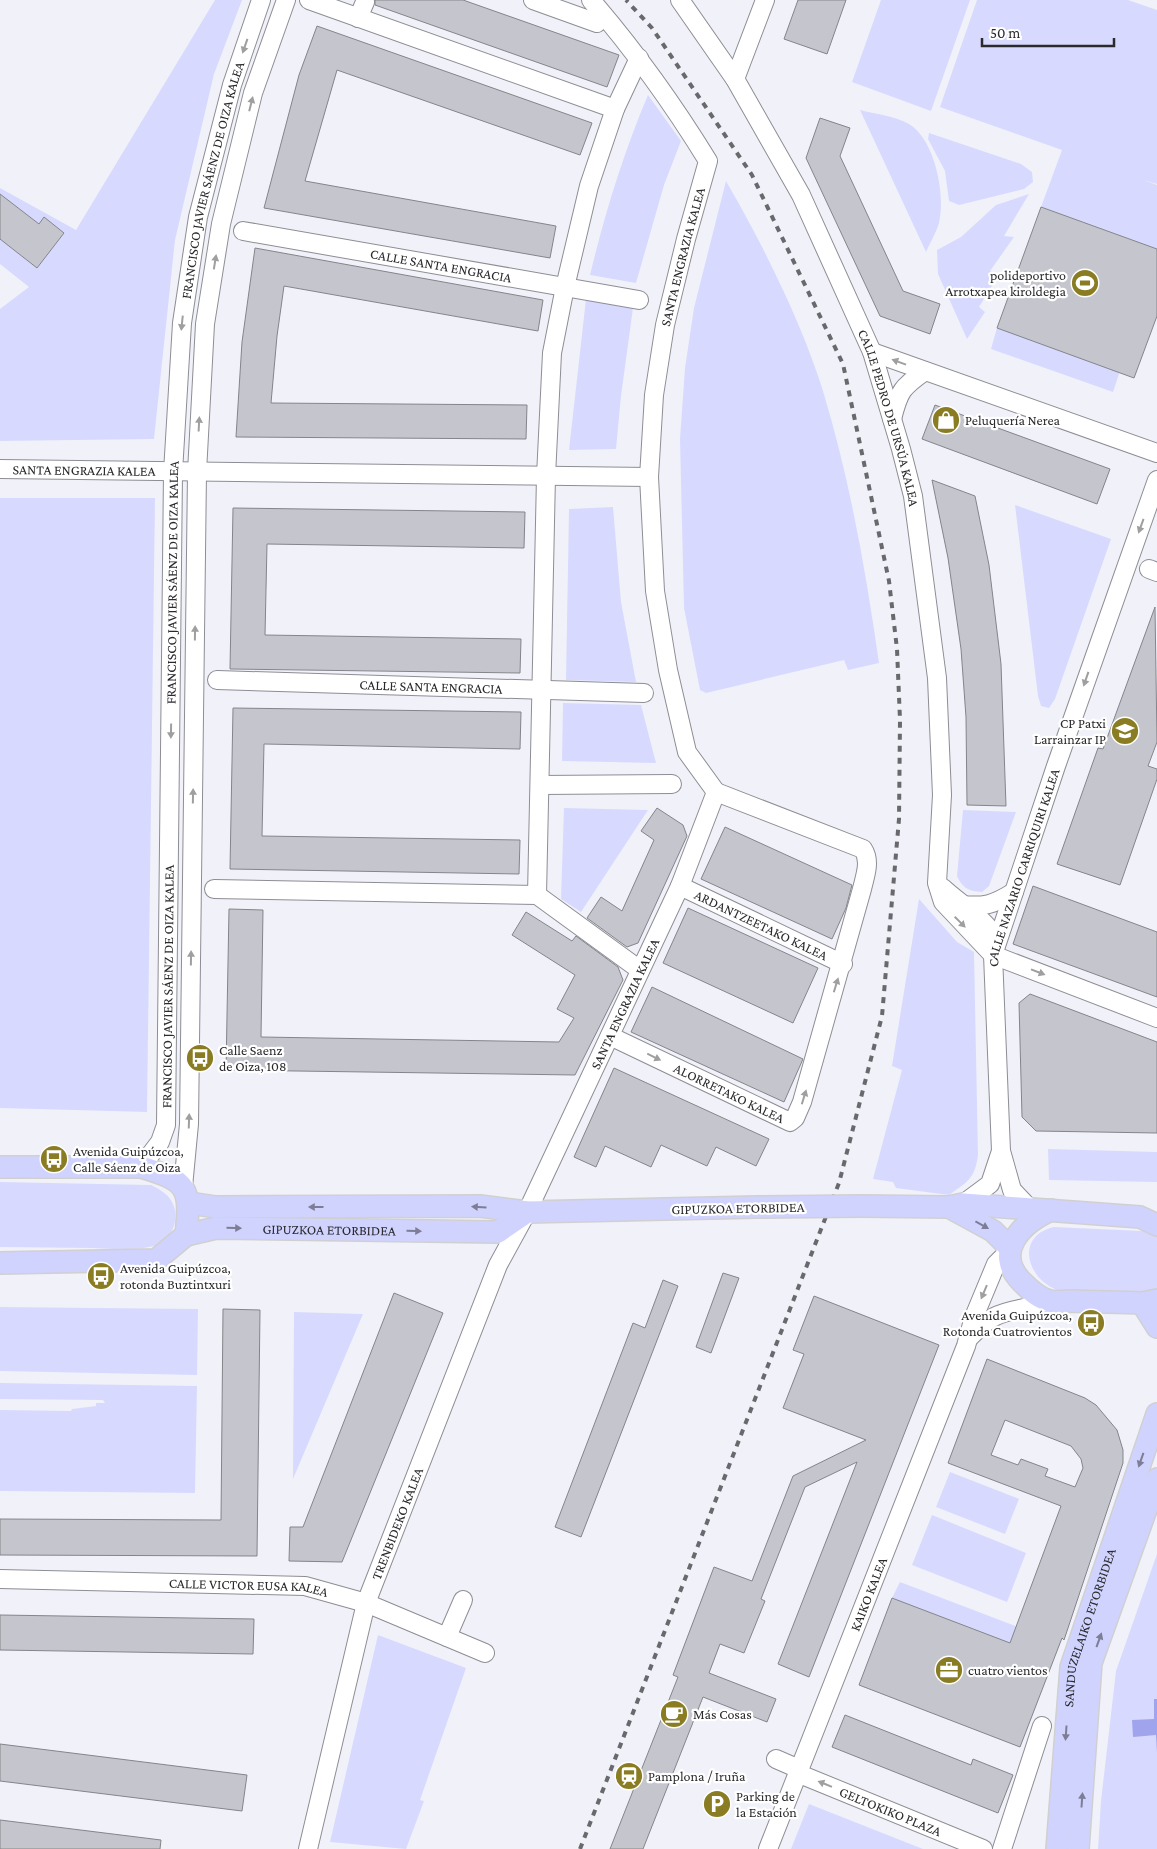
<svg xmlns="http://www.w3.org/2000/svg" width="1157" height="1849" font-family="'Crimson Pro',serif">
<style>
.green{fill:#d7dafe}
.water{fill:#a0a4ed}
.building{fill:#c5c6cd;stroke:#84858b;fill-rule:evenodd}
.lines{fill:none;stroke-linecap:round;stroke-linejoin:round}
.minor-casing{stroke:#8d8d94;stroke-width:20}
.major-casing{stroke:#d0d0d1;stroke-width:24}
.minor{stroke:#fff;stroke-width:18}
.major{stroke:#d0d3fe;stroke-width:21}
.rail{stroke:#68686d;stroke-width:4;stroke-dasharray:6 6;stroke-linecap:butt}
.major-bridge-casing{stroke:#d0d0d1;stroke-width:24;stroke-linecap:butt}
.major-bridge{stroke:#d0d3fe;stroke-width:21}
.oneway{fill:#9f9fa0}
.oneway2{fill:#7d7e96}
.labels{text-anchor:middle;stroke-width:4.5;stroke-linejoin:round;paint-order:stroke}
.street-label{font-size:14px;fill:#2a2a2d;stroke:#fff}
.poi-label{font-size:14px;fill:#2a2a2d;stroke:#fff;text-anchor:start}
</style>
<rect width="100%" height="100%" fill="#f1f2f9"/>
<!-- green -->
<g class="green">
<path d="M215,0h27l-28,74 -39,166 -21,199 -154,2v-132l29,-22 -29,-23v-76l76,42z"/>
<path d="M881,0h89l-39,111 -79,-29z"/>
<path d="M977,0h151l29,10v174l-13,-4 13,5v64l-116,-42 21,-57 -122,-43z"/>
<path d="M648,95l33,46 -17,44 -28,98 -46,-8c15,-62 33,-121 58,-180z"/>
<path d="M860,110c15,4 35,6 49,14 26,15 37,72 30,99 -3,10 -9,20 -13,29z"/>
<path d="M929,133l92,31 11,8 1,10 -9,7 -65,16 -10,-4 -4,-30 -17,-32z"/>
<path d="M726,181c36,62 76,142 97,210 27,89 43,181 56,272l-31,7 -4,-10 -138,33 -6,-3 -16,-82 -4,-169 5,-71 9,-60z"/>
<path d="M1029,194l-25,42 10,1 -24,34 8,5 -19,31 6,5 -18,27 -29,-65 -1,-24 24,-13 35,-32z"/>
<path d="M586,299l47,9 -12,88 -5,53 -47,1z"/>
<path d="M997,328l123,43 -7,21 -122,-43z"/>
<path d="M0,498h155l-8,614 -147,-4z"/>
<path d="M1015,505l96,34 -56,160 -6,9 -8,-2 -3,-10z"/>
<path d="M613,507l8,95 15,80 -70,-2 3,-171z"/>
<path d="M563,703l78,2 15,58 -94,-2z"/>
<path d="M564,808l84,2 -67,102 -20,-13z"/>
<path d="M963,810l53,2 -27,74 -7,6c-13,-1 -19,-3 -25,-16z"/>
<path d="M919,899l38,43 17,10 4,203c-3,24 -11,27 -29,40l-53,-7 -3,-6 -20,-3 29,-109 -10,-4z"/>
<path d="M1048,1149l109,3v30l-108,-2z"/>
<path d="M0,1182l151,3c8,4 16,8 21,17 9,16 0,39 -18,44 -20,5 -41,3 -61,2 -31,0 -62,-1 -93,-1z"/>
<path d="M1054,1227l88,4 15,3v56c-19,5 -81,6 -100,0 -31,-12 -42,-54 -3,-63z"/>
<path d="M0,1307l198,2 -1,66 -197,-4z"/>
<path d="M294,1312l69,2 -70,165z"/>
<path d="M0,1383l197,3 -2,107 -195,-2v-81l71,1 1,-2 24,-3v-3h9l-2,-3 -103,-1z"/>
<path d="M950,1472l69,27 -14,35 -69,-27z"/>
<path d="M932,1515l94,38 -19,49 -95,-37z"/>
<path d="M1157,1554v295h-59l3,-48 15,-130z"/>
<path d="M900,1582l160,61 -7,17 -161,-62z"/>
<path d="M378,1635l88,33 -46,132 4,1 -18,48 -76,-7z"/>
<path d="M809,1804l114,45h-132z"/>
</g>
<!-- water -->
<path class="water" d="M1154,1699h3v54l-1,-18 -23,2 -1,-17 22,-1z"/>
<!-- building -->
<g class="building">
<path d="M375,0h88l156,55 -12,32 -232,-82z"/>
<path d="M798,0h48l-19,54 -43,-15z"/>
<path d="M317,26l275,97 -12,32 -243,-85 -32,111 251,45 -6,32 -286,-50 35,-133z"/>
<path d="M820,118l30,10 -10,28 63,135 37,13 -10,30 -50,-18 -74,-158z"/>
<path d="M0,194l39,30 5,-7 20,16 -27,35 -37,-29z"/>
<path d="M1041,207l116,42v67l-23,62 -137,-50z"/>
<path d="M255,248l288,52 -5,31 -254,-45 -7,50 -6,67 256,2 -1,34 -290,-2 6,-95z"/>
<path d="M935,405l175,64 -13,35 -175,-65z"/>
<path d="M932,480l43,16 14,69 12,99 5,142 -39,-1 -1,-88 -5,-68 -13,-91z"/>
<path d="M233,508l292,4 -1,36 -257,-4 -2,91 256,4 -1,34 -290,-4z"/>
<path d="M1155,607l2,135 -9,24 9,3v10l-37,106 -63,-21 41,-116 5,1z"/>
<path d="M233,708l288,4 -1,37 -256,-5 -2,92 258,4 -1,34 -289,-5z"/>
<path d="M657,808l26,17 4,11 -49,107 -11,4 -40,-29 14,-21 21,14 32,-71 -13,-9z"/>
<path d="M725,827l127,58 -6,23 -14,31 -131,-60z"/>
<path d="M1033,886l124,46v65l-144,-53z"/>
<path d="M688,908l130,60 -25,55 -130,-60z"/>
<path d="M229,909l34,1 -2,127 298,5 15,-24 -17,-9 18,-34 -63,-40 14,-23 46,29 4,-5 42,31 5,13 -48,95 -349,-5z"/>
<path d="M652,987l151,72 -19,43 -153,-70z"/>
<path d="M1030,994l127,48v91l-121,-2 -14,-14 -3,-114z"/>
<path d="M614,1068l155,71 -13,27 -40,-19 -9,19 -46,-21 -10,22 -46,-21 -9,21 -22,-10z"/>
<path d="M723,1273l16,5 -28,75 -15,-6z"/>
<path d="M663,1280l15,6 -97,251 -26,-10 78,-204 12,5z"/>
<path d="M394,1293l49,20 -101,249 -53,-1 1,-34h13z"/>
<path d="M814,1296l125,49 -130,332 -31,-13 79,-202 -52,25 -44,112 4,2 -21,52 -24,-9 -11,29 67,26 -9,23 -64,-25 -60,152h-33l68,-172 -5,-2 41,-108 38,14 41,-105 73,-36 -83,-32 21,-54 -11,-4z"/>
<path d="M223,1309l37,1 -3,246 -257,-1v-36l221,1z"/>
<path d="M987,1359l98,39 11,7 21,25 6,20v13l-59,177 -2,-2 -42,109 -161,-62 33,-87 118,45 51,-137 -113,-43zM1005,1420l66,26 10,13 2,9 -8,19 -30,-11 3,-7 -27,-10 -3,6 -27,-10z"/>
<path d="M0,1615l254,4 -1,35 -253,-4z"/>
<path d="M845,1715l126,50 2,-6 40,16 -15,38 -166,-66z"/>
<path d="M0,1744l247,31 -5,36 -242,-30z"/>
<path d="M0,1820l161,20 -1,9h-160z"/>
</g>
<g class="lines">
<defs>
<g id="minor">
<path d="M309,0l306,109"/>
<path d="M533,0l64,23"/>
<path id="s1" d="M680,0l55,79 66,116 71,157 29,97 12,47 24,182 5,117 -5,88 6,19 50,53 164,63"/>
<path d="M358,18l7,-16"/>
<path d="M735,79l30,-79"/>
<path id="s2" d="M243,231l396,69"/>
<path d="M872,352l285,101"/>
<path d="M892,419c7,-28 10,-32 33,-48"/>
<path id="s3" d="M0,469l649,8"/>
<path d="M1149,569l8,3"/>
<path id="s4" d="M217,680l427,13"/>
<path d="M540,785l132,-1"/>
<path id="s5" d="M680,886l163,78"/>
<path d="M943,888c16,15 44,32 53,51"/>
<path d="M214,889l323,6 103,75"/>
<path d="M537,895l9,-419 6,-123 13,-66 24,-101 26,-77 24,-51"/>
<path d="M961,905c24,2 32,0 53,-13"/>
<path id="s6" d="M610,1036l180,86 5,-4 7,-16 60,-213c3,-13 9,-28 1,-40l-147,-57"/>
<path id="s7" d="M141,1167l19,-25 6,-17 7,-653 9,-149 16,-106 34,-132 29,-85"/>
<path d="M183,1187l6,-63 8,-652 8,-148 16,-100 32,-131 33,-93"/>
<path d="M963,1204l27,-20 11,-33"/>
<path id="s8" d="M1030,1209l-18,-19 -11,-39 -8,-196 63,-189 101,-286"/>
<path d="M969,1338c8,-8 15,-16 25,-21 16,-9 35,-7 54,-17"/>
<path id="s9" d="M0,1579l305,7 61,17 119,50"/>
<path d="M447,1637l16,-37"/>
<path d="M776,1759l23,10"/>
<path id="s10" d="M797,1773l186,76"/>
<path id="s11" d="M308,1849l58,-246 132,-338 29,-53 153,-326 36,-94 -29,-40 -19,-82 -13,-79 -6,-114 5,-82 11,-70 21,-86 22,-78c-35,-57 -73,-110 -117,-161"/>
<path id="s12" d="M768,1849l198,-503 8,-29 22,-53 13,-13"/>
<path d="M1002,1849l40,-123"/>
</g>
<g id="major">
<path d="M0,1167h141c47,14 50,20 45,68l-30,25 -156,3"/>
<path d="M189,1203l27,4 264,-1 47,6 231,-5"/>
<path d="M862,1206l87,1 14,-3 177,13 17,8"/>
<path d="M949,1207l44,24 17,17"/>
<path d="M1051,1210c-29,13 -59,42 -29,72 7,7 15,15 25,18 7,3 18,1 26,1 23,1 46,1 69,2l15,-3"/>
<path id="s13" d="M186,1235l30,-7 282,4 29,-20"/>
<path d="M1142,1303l15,24"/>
<path id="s14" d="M1057,1849l14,-182 86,-253"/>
<path d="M1078,1849l13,-186 66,-184"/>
</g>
</defs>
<!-- minor casing -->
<use href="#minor" class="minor-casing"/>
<!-- major casing -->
<use href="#major" class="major-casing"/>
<!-- minor -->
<use href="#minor" class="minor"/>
<!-- major -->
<use href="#major" class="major"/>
<!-- rail -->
<path class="rail" d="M580,1849l259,-666 43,-167 17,-197 1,-99 -3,-71 -8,-68 -46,-217 -91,-189 -100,-147 -26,-28"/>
<defs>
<path id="major-bridge" d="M758,1207l104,-1"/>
</defs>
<!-- major-bridge casing -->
<use href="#major-bridge" class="major-bridge-casing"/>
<!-- major-bridge -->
<use href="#major-bridge" class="major-bridge"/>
</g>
<!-- one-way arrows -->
<defs><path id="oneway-solid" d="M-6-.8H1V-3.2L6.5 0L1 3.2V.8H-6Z" transform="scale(1.25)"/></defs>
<g class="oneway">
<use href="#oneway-solid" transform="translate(245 46) rotate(109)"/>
<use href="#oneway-solid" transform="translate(251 104) rotate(-76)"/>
<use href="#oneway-solid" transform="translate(215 262) rotate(-81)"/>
<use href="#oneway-solid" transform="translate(182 323) rotate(96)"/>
<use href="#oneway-solid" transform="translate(899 362) rotate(-160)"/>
<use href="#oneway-solid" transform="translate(199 424) rotate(-87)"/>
<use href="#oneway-solid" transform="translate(1141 526) rotate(110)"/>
<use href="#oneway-solid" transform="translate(195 633) rotate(-89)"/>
<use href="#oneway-solid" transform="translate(1086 679) rotate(109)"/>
<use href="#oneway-solid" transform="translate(171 731) rotate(91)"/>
<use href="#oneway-solid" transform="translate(193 796) rotate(-89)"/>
<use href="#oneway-solid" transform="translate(960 922) rotate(45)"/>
<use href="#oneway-solid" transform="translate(191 958) rotate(-89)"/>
<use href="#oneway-solid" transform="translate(1038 972) rotate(21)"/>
<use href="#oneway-solid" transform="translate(836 985) rotate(-73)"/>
<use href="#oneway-solid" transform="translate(654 1057) rotate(26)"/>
<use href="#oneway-solid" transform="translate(804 1097) rotate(-73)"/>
<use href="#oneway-solid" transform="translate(189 1121) rotate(-88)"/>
<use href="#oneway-solid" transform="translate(984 1292) rotate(113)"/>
<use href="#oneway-solid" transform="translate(825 1784) rotate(-158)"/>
</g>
<g class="oneway2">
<use href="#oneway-solid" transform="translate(316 1207) rotate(180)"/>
<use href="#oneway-solid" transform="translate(479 1207) rotate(-177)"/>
<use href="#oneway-solid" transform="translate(982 1225) rotate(29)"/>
<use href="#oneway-solid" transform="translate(234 1228) rotate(1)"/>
<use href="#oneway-solid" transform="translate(414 1231) rotate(1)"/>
<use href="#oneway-solid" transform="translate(1141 1460) rotate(109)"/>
<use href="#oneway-solid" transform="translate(1099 1640) rotate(-70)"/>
<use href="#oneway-solid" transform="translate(1066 1733) rotate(94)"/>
<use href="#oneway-solid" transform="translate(1082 1800) rotate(-86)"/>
</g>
<!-- icons -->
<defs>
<symbol id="stadium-disc" viewBox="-11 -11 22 22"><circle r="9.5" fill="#897c22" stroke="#fff"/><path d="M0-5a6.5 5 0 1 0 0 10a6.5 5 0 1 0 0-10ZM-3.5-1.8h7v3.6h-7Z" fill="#fff"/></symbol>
<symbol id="shop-disc" viewBox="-11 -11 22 22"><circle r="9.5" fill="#897c22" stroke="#fff"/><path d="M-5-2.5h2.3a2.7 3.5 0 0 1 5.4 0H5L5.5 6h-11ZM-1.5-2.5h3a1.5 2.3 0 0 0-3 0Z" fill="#fff"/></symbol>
<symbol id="school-disc" viewBox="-11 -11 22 22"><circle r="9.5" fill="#897c22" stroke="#fff"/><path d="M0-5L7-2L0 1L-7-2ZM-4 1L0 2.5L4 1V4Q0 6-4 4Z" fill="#fff"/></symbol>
<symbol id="bus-disc" viewBox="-11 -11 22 22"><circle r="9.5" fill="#897c22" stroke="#fff"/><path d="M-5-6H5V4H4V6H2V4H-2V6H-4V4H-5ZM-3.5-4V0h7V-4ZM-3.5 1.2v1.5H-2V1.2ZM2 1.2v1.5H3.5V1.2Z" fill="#fff"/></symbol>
<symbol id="office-disc" viewBox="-11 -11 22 22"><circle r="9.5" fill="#897c22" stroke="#fff"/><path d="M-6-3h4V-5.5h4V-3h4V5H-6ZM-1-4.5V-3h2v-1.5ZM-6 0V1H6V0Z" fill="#fff"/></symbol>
<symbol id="cafe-disc" viewBox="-11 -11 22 22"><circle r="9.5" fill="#897c22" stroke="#fff"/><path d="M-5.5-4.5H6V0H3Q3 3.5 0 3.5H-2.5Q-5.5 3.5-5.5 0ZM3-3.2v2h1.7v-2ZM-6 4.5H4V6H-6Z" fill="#fff"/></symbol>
<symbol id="station-disc" viewBox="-11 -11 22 22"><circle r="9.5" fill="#897c22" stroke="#fff"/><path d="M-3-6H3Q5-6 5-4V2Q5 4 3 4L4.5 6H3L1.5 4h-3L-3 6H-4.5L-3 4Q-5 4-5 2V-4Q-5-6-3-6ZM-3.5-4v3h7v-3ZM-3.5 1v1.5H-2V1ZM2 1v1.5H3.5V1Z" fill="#fff"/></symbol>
<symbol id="parking-disc" viewBox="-11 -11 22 22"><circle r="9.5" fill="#897c22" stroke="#fff"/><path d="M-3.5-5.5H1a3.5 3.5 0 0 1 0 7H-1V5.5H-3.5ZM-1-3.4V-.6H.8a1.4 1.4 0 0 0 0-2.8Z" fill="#fff"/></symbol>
</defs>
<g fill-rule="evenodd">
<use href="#stadium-disc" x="1069" y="267" width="32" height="32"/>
<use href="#shop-disc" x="930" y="404" width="32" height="32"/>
<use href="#school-disc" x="1109" y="715" width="32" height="32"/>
<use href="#bus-disc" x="184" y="1042" width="32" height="32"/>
<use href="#bus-disc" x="38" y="1143" width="32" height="32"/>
<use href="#bus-disc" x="85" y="1260" width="32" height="32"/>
<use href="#bus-disc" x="1075" y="1307" width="32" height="32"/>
<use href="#office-disc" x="933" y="1654" width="32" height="32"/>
<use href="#cafe-disc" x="658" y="1698" width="32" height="32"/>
<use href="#station-disc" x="613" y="1760" width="32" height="32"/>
<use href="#parking-disc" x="701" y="1788" width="32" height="32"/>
</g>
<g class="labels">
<!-- street labels -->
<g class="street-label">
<text dy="5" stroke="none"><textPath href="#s7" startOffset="998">FRANCISCO JAVIER SÁENZ DE OIZA KALEA</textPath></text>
<text dy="5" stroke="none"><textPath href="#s11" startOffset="1688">SANTA ENGRAZIA KALEA</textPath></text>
<text dy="5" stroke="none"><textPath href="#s2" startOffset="201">CALLE SANTA ENGRACIA</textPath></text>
<text dy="5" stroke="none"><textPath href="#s1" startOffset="470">CALLE PEDRO DE URSÚA KALEA</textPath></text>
<text dy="5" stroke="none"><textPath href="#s3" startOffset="84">SANTA ENGRAZIA KALEA</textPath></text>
<text dy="5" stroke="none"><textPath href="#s7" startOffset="592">FRANCISCO JAVIER SÁENZ DE OIZA KALEA</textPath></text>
<text dy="5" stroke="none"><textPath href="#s4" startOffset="214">CALLE SANTA ENGRACIA</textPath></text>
<text dy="5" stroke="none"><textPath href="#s8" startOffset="355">CALLE NAZARIO CARRIQUIRI KALEA</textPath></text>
<text dy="5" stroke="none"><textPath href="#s5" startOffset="90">ARDANTZEETAKO KALEA</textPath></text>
<text dy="5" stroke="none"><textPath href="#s7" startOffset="188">FRANCISCO JAVIER SÁENZ DE OIZA KALEA</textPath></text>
<text dy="5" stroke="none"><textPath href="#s11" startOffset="906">SANTA ENGRAZIA KALEA</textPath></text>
<text dy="5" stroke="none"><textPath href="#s6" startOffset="132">ALORRETAKO KALEA</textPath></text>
<text transform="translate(738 1208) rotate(-1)" y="5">GIPUZKOA ETORBIDEA</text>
<text dy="5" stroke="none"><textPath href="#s13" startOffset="144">GIPUZKOA ETORBIDEA</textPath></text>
<text dy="5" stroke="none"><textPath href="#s11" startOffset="338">TRENBIDEKO KALEA</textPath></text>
<text dy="5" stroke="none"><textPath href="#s9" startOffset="249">CALLE VICTOR EUSA KALEA</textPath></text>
<text dy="5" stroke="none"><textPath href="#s12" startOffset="274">KAIKO KALEA</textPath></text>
<text dy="5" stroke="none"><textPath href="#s14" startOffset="225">SANDUZELAIKO ETORBIDEA</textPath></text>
<text dy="5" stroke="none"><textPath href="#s10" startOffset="101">GELTOKIKO PLAZA</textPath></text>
</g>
<!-- poi labels -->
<g class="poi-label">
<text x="1066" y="280" text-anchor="end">polideportivo<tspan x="1066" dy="16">Arrotxapea kiroldegia</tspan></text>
<text x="965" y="425">Peluquería Nerea</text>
<text x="1106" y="728" text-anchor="end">CP Patxi<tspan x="1106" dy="16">Larrainzar IP</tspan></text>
<text x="219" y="1055">Calle Saenz<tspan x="219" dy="16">de Oiza, 108</tspan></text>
<text x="73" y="1156">Avenida Guipúzcoa,<tspan x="73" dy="16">Calle Sáenz de Oiza</tspan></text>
<text x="120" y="1273">Avenida Guipúzcoa,<tspan x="120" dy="16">rotonda Buztintxuri</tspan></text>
<text x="1072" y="1320" text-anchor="end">Avenida Guipúzcoa,<tspan x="1072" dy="16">Rotonda Cuatrovientos</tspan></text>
<text x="968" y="1675">cuatro vientos</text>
<text x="693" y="1719">Más Cosas</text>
<text x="648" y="1781">Pamplona / Iruña</text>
<text x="736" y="1801">Parking de<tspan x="736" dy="16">la Estación</tspan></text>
</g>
</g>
<!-- scale -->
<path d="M982 38v8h132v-8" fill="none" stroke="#2a2a2d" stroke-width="2.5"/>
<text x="990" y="38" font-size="15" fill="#2a2a2d" stroke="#ffffff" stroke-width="4" paint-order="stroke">50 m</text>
</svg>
